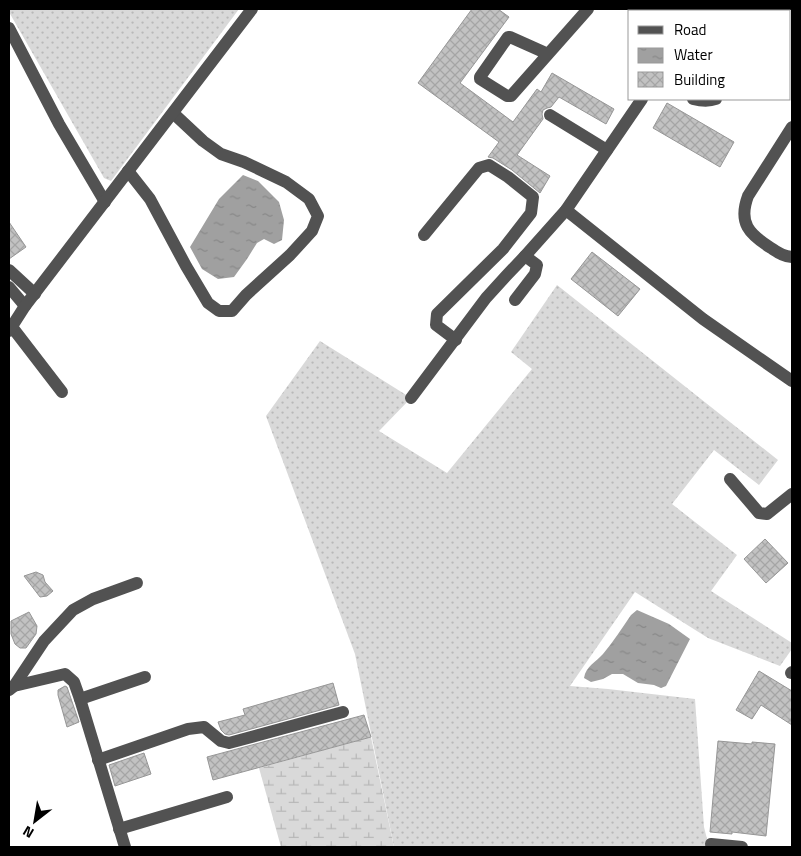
<svg xmlns="http://www.w3.org/2000/svg" width="801" height="856" font-family="'Titillium Web',sans-serif">
<style>
.grass{fill:url(#grass-dots)}
.wetland{fill:url(#wetland-marsh)}
.water{fill:url(#water-ripples)}
.building{fill:url(#building-cross-hatch);stroke:#969696}
.lines{fill:none;stroke-linecap:round;stroke-linejoin:round}
.minor{stroke:#525252;stroke-width:12}
</style>
<defs>
<pattern id="grass-dots" width="8" height="8" patternUnits="userSpaceOnUse" patternTransform="scale(1.25)"><rect width="8" height="8" fill="#d9d9d9"/><path d="M2 2h.1M6 6h.1" fill="none" stroke="#b8b8b8" stroke-width="1.8" stroke-linecap="round"/></pattern>
<pattern id="wetland-marsh" width="20" height="14" patternUnits="userSpaceOnUse" patternTransform="scale(1.25)"><rect width="20" height="14" fill="#d9d9d9"/><path d="M1 5h8M5 5V1M11 12h8M15 12V8" fill="none" stroke="#b8b8b8"/></pattern>
<pattern id="water-ripples" width="26" height="14" patternUnits="userSpaceOnUse" patternTransform="scale(1.25)"><rect width="26" height="14" fill="#a0a0a0"/><path d="M2 4q2-2 4 0t4 0M15 11q2-2 4 0t4 0" fill="none" stroke="#888"/></pattern>
<pattern id="building-cross-hatch" width="8" height="8" patternUnits="userSpaceOnUse" patternTransform="scale(1.25)"><rect width="8" height="8" fill="#c2c2c2"/><path d="M0 0l8 8M0 8l8-8" fill="none" stroke="#a5a5a5"/></pattern>
</defs>
<rect width="100%" height="100%" fill="#fff"/>
<!-- grass -->
<g class="grass">
<path d="M9,9h230l-128,172 -7,-3 -95,-166z"/>
<path d="M557,285l221,175 -19,25 -45,-35 -42,54 65,51 -26,36 81,52v6l-12,17 -72,-28 -73,-46 -65,94 38,3 87,10 9,128 5,20h-315l-39,-193 -89,-238 54,-75 91,57 -32,33 68,42 85,-104 -21,-17z"/>
</g>
<!-- wetland -->
<path class="wetland" d="M371,737l23,110h-113l-22,-79z"/>
<!-- water -->
<g class="water">
<path d="M243,175l15,6 21,21 5,18 -2,20 -8,4 -10,-5 -7,4 -10,16 -13,18 -16,2 -16,-10 -12,-22 29,-48z"/>
<path d="M637,610l32,14 21,15 -24,47 -5,2 -7,-3 -16,-2 -15,-9h-11l-9,5 -12,3 -7,-4c2,-12 12,-16 19,-24 10,-12 19,-26 28,-39z"/>
</g>
<!-- building -->
<g class="building">
<path d="M472,9h26l11,8 -49,66 53,39 24,-33 4,3 11,-19 62,36 -8,15 -47,-27 -8,10 -4,1 -4,2 -1,4 1,5 -26,36 33,21 -10,17 -28,-23 -19,-12 -5,-1 11,-15 -81,-59z"/>
<path d="M667,103l67,39 -14,25 -67,-39z"/>
<path d="M9,222l17,25 -17,12z"/>
<path d="M592,252l48,37 -22,27 -47,-37z"/>
<path d="M765,539l23,24 -22,20 -22,-24z"/>
<path d="M36,572l7,3 2,7 8,9 -6,5 -7,1 -16,-21z"/>
<path d="M29,612l8,14 -1,8 -10,14h-6l-5,-4 -4,-10v-13z"/>
<path d="M759,671l33,20v34l-31,-20 -9,14 -16,-9z"/>
<path d="M333,683l6,22 -110,30 -4,-1 -4,-4 -3,-8 27,-7 -2,-6z"/>
<path d="M65,686l2,1 12,35 -12,5 -9,-32v-5z"/>
<path d="M364,715l7,22 -158,43 -6,-23z"/>
<path d="M718,741l34,3v-2l23,2 -9,92 -34,-4v2l-22,-2z"/>
<path d="M144,753l7,21 -36,12 -6,-21z"/>
</g>
<g class="lines">
<!-- minor -->
<g class="minor">
<path d="M708,11l2,-2"/>
<path d="M9,28l50,96 46,78"/>
<path d="M548,54l-38,-17h-2l-28,40v2l27,17h4l77,-87"/>
<path d="M693,99c8,2 15,3 23,0"/>
<path d="M550,115l57,35"/>
<path d="M792,127l-44,69c-10,27 1,38 23,52 8,5 12,8 21,9"/>
<path d="M128,171l22,28 36,67 22,37 11,8h13l14,-16 44,-40 22,-24 6,-15 -9,-17 -23,-17 -42,-20 -23,-8 -18,-13 -30,-28"/>
<path d="M566,210l137,109 89,62"/>
<path d="M424,235l55,-67 10,-3 19,12 25,20 -2,16 -28,36 -66,65 -1,11 20,15"/>
<path d="M9,270l26,24"/>
<path d="M9,287l16,19"/>
<path d="M515,300l20,-26 2,-9 -12,-9"/>
<path d="M12,327l50,65"/>
<path d="M9,331l16,-25 227,-297"/>
<path d="M411,398l75,-100 20,-22 19,-20 41,-46 76,-111"/>
<path d="M730,479l29,34 8,1 25,-20"/>
<path d="M791,673l1,-1"/>
<path d="M14,686l30,-45 29,-31 20,-11 44,-16"/>
<path d="M9,690l5,-4 51,-12 9,8 6,17 45,148"/>
<path d="M80,699l65,-22"/>
<path d="M98,760l90,-31 16,-2 17,14 8,2 114,-31"/>
<path d="M119,829l108,-32"/>
<path d="M711,844l31,3"/>
</g>
</g>
<!-- border -->
<rect width="801" height="856" fill="none" stroke="#000000" stroke-width="20"/>
<!-- legend -->
<rect x="628" y="10" width="162" height="90" fill="#ffffff" stroke="#999999"/>
<rect x="638" y="26" width="25" height="8" fill="#525252" stroke="#999999"/>
<text x="674" y="35" font-size="15" fill="#000000">Road</text>
<rect x="638" y="48" width="25" height="15" fill="url(#water-ripples)" stroke="#999999"/>
<text x="674" y="60" font-size="15" fill="#000000">Water</text>
<rect x="638" y="72" width="25" height="15" fill="url(#building-cross-hatch)" stroke="#999999"/>
<text x="674" y="85" font-size="15" fill="#000000">Building</text>
<!-- north arrow -->
<g transform="translate(35 821) rotate(211)" stroke="#ffffff" stroke-width="4" paint-order="stroke">
<path d="M0-4L9 19L0 12L-9 19Z" fill="#000000"/>
<text y="-8" font-size="14" font-weight="bold" text-anchor="middle" fill="#000000">N</text>
</g>
</svg>
